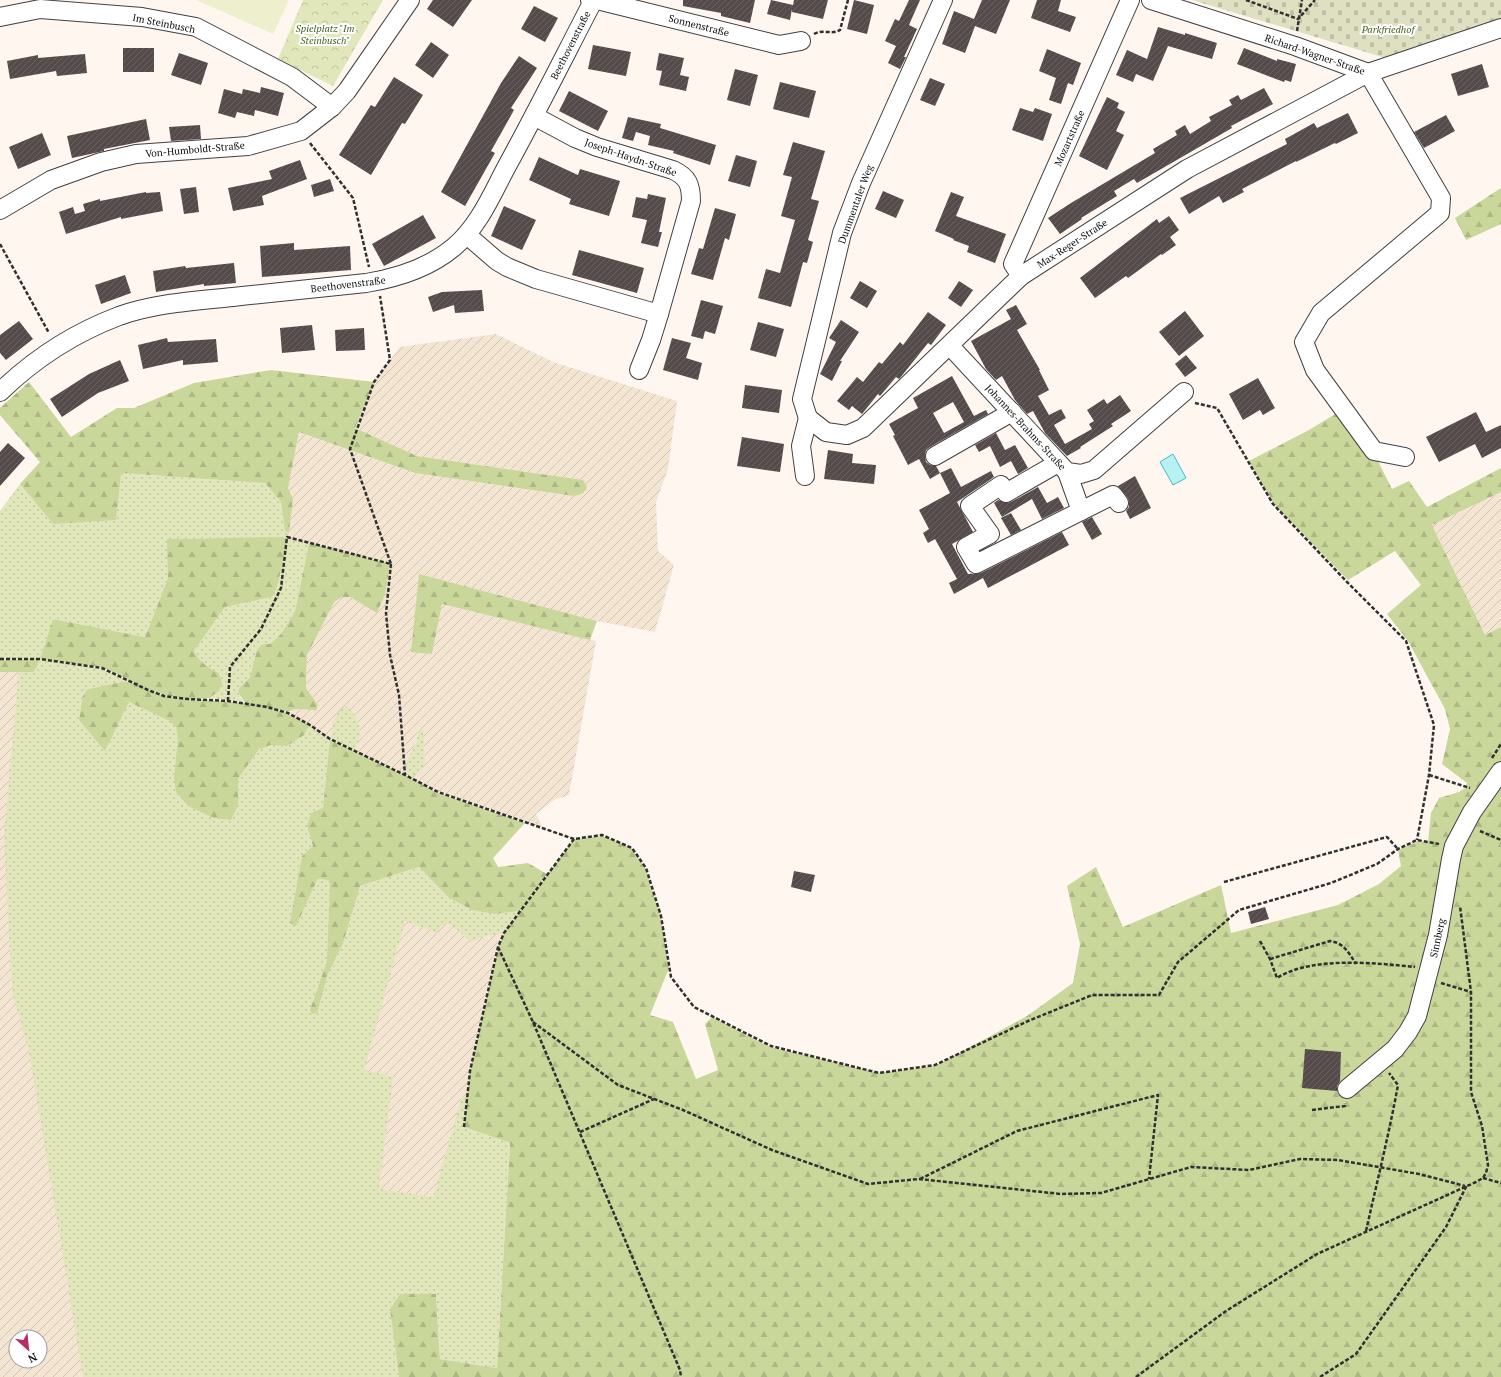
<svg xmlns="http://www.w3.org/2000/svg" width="1501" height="1377" font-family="'PT Serif',serif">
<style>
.farmland{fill:url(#farmland-furrows);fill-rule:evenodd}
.grass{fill:url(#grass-dots)}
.forest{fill:url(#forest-firs)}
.cemetery{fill:url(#cemetery-stones)}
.park{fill:url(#park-crowns)}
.pitch{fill:#eeefcc}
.water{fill:#b7f1f3;stroke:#41bec6}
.building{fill:url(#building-hatch);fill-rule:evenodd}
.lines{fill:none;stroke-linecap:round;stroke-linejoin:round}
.minor-casing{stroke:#414141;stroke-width:20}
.path{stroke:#303030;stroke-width:2.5;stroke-dasharray:4 2;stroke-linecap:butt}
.minor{stroke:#fff;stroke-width:18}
.labels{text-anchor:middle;stroke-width:4;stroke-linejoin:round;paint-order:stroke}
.street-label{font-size:10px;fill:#0e0e0e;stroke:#fff}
.park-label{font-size:10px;font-style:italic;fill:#456321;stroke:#fff}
</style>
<defs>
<pattern id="farmland-furrows" width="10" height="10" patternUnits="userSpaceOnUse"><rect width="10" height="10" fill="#f3e5d1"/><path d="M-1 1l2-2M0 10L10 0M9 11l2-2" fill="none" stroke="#cfc3b2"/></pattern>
<pattern id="grass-dots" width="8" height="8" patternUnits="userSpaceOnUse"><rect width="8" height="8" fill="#e1e7bb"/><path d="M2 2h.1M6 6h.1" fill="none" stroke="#c0c5a0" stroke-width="1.8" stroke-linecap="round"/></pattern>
<pattern id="forest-firs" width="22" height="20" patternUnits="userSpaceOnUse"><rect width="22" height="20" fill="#cad79b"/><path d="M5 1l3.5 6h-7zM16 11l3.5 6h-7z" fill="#acb784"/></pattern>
<pattern id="cemetery-stones" width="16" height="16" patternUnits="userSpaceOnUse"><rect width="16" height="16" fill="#dfdfc1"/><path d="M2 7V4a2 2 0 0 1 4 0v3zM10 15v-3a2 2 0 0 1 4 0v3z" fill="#bebea5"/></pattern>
<pattern id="park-crowns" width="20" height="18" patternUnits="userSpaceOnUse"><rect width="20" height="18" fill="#e1e7bb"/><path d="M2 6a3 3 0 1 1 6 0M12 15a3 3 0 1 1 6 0" fill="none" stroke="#c0c5a0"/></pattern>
<pattern id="building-hatch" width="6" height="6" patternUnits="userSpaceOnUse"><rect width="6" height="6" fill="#564b4b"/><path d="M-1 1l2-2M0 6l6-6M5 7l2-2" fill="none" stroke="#696161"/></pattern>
</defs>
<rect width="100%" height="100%" fill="#fef6ef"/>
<!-- farmland -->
<g class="farmland">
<path d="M496,334l57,28 124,39 -9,68 -12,33 2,49 16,14 -19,67 -58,-11 -178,-47 13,80 10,-50 154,37 -27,154 -15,5 -18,14 7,14 -105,-37 -27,-13 11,-9 -4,-37 -1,9 -11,21v12l-52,-23 6,-15 -1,-8 -8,-19 -21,31 30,146 134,28 26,-3 -17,22 -6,13 -28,125 -2,26h-5l-29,101 -33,96 -10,15 9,68h-399v-705l19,-1 51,-8 32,6 27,12 -41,8 216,46 6,-10 -21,-12 6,-4 18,1 3,1 2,-6 -12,-17 1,-33 21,-43 6,-10 8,-5h8l12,7 28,-40 -102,-26 5,-39 -5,-11 11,-56 116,41 159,23 6,-1 6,-3 -4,-12 -165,-24 -62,-28 19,-46 26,-35zM16,1337h24v24h-24z"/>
<path d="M1501,492v135l-16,8 -53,-110z"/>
</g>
<!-- grass -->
<g class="grass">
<path d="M121,473l144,10 16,19 4,29 4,2 -1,5 21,5 -14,68 -14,23 -11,10 -13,5 -7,28 -10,10 -2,5 5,10 -34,-4c12,-9 14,-11 10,-25 -11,-5 -19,-11 -25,-22l31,-44 47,-10 5,-9 11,-50 -120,1v39l-23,59 -92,-18 -13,40 62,10 27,12 -41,8 41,13 42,19 5,6 2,11 -4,40 14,28 26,12 24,-13v-26l21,-30 12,-4 16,1 17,-11 6,-10 20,15 -7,68 -12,5 -4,13 6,20 -23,77 6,2 22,-47 13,3 -4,80 -17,48 7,3 10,-36 16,-33 17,-57 59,-19 29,30 46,17 26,-3 -17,22 -14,2 -18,7 -17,-15 -7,-4 -6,3 -4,7 -32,-12 -41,149 29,7 -14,112 54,8 29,-101 5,1 -3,30 46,16 -13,225 -57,-9 -4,-65 -46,15 9,68h-316l-53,-320 -18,-67 -8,-154 15,-165 14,1 4,-5 3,-8h-40v-148l20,-27 33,40z"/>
<path d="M347,706c7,5 14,21 13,30 -1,5 -4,10 -6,15l-23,-12c1,-12 3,-28 16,-33z"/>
<path d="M421,729l2,1 2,32 -3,7 -11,9 -5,-4v-12l11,-21 1,-9z"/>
</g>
<!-- forest -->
<g class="forest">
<path d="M1501,188v36l-35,16 -11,-22z"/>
<path d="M271,370l103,12 -19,46 62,28 166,24 4,7c-2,6 -6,8 -13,9l-159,-23 -116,-41 -11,56 5,11 -4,34 -4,-2 -4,-29 -16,-19 -144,-10 -5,47 -63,4 -33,-40 20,-22 -40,-47v-7l29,-26 42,55 46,-29h17l60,-25z"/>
<path d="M1342,410l32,43 18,36 17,-8 18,26 74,-39v24l-69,33 53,110 16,-8v750h-1102l-9,-68 10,-15h36l4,65 57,9 13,-225 -46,-16 6,-56 28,-123 6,-15 70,-94 28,-3 13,5 16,7 14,20 15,48 9,52 -19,47 23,7 23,57 22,-9 -13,-46 7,-7 58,30 108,26 57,-7 92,-50 46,-33 7,-39 -13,-58 29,-19 27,60 98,-42 10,48 107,-28 41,-21 22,-18 -3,-16 19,-8h11l3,-29 8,-15 20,-6 6,-4 2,-5 -25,-19 8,-35 -5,-20 -37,-68 -21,-27 34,-29 -26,-34 -47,29 -74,-76 -25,-43 60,-31z"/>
<path d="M279,537l9,1 -11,50 -5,9 -47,10 -31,44c6,11 14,17 25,22l3,10 -3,8 -10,7 -20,1 56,4 -7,-11 2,-5 10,-10 7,-28 7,-5h6l11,-10 14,-23 14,-68 81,21 -5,30 -8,19 -27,-16h-8l-8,5 -27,53 -1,33 12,17 -2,6 -3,-1 -18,-1 -7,3 -18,-5 18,7 22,11 -6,10 -17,11 -16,-1 -12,4 -21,30v26l-7,15 -17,-2 -26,-12 -12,-14 -2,-14 4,-40 -2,-11 -6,-6 -41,-19 -24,49 -26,-31 4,-24 5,-7c8,-1 37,-9 43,-7 16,5 31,17 49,16l-15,-3 -17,-6 -46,-22 -62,-8 13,-40 92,18 23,-59 -1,-39z"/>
<path d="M419,574l178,47 -7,19 -148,-36 -10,50 -21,-2z"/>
<path d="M40,659l-3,8 -4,5h-33v-12z"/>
<path d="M330,740l75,35 33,18 87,30 -32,35 5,9 30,-4 19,11 -27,37 -26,3 -22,-4 -24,-13 -29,-30 -59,19 -17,57 -16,33 -10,37 -5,1 -2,-4 17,-49 3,-80 -12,-3 -22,48 -6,-3 12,-67 11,-10 -6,-20 4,-13 12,-5z"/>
</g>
<!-- cemetery -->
<path class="cemetery" d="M1192,0h309v22l-112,37z"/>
<!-- park -->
<path class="park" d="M303,0h80l-50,86 -55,-27z"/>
<!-- pitch -->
<path class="pitch" d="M196,0h93l-16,34z"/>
<!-- water -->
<path class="water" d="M1173,454l13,24 -13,7 -13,-23z"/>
<!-- building -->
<g class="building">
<path d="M433,0h39l-19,27 -26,-18z"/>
<path d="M683,0h72l-5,23 -29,-7v-3l-38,-7z"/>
<path d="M771,0l22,5 1,-5h34l-5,19 -31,-7v-3l-2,11 -23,-6z"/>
<path d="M854,0l20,5 -7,29 -20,-5z"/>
<path d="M909,0h11l-11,25 8,4 -13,28h2l-6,12 -12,-6 8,-17 -11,-5 10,-22 4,2z"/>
<path d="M982,0h28l-14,34 -21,-8 -10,27 -23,-9 12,-33 20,8z"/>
<path d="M1037,0h24l-3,11 18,6 -6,15 -39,-14z"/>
<path d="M534,6l24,12 -13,24 -24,-13z"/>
<path d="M1158,27l27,8v-2l32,10 -5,16 -44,-13 -15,35 -17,-7 -3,8 -17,-7 11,-25 20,9z"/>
<path d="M431,42l18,13 -16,23 -18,-13z"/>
<path d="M593,45l38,7 -5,24 -38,-7z"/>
<rect x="123" y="48" width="31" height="24"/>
<path d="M1244,48l33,13v-2l19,5 -5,18 -6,-2 -1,2 -47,-18z"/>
<path d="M1047,49l34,14 -8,22 -5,-2 -7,21 -12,-4 7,-22 -17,-7z"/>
<path d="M179,53l29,10 -7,22 -30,-10z"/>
<path d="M659,53l25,5 -4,17 9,2 -3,14 -27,-6 3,-14 -6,-1z"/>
<path d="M85,54l2,19 -30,3 -1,-5 -46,8 -3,-18 31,-6v3z"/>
<path d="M519,56l18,12 -26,40 3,2 -23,41 4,2 -30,53 -24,-14 60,-109z"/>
<path d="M1482,64l7,23 -31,9 -7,-22z"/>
<path d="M735,69l23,6 -8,31 -23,-6z"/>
<path d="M394,77l29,18 -18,29 -3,-1 -31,52 -32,-20 32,-50 4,2z"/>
<path d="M930,78l15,6 -10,22 -15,-6z"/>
<path d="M780,82l36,9 -7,27 -36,-9z"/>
<path d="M261,87l23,6 -6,23 -23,-6 -1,6 -17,-4 -2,6 -17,-5 6,-24 18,5 1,-5 17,4z"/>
<path d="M1264,88l9,16 -42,22 1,2 -95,55 -3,-4 -20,12 3,5 -36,22 1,1 -22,15 -12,-16 23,-15 84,-50 -2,-4 24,-14 -2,-4 10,-6 5,9 21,-13 -2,-4 23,-12 -3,-5 9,-5 3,5z"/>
<path d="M569,91l39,20 -10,20 -39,-20z"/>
<path d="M1107,97l12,6 -2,5 8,4 -9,19 8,4 -17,35 -28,-14z"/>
<path d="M1020,108l13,4 2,-4 17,6 -9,27 -31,-11z"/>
<path d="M1348,113l10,20 -22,11 -1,-1 -39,19v-1l-54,28 2,3 -21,11 -4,-7 -30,18 -9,-16 107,-54 -2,-5 29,-16 3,5z"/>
<path d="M1446,115l9,16 -31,17 -10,-16z"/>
<path d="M628,117l33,7 -1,4 56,17 -6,20 -37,-12 1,-2 -26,-6 2,-9 -14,-4 -3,9 -11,-3z"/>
<path d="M146,119l4,21 -46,9v2l-32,7 -5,-22z"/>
<path d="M200,125l1,14 -30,2 -2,-14z"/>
<path d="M42,133l9,22 -33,14 -9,-22z"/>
<path d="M793,142l32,9 -14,48 8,2 -11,39 5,2 -6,21 -4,-1 -12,45 -33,-9 8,-29 14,4 15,-53 -14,-4 11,-39 -9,-2z"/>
<path d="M736,155l21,6 -7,26 -22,-6z"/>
<path d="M539,157l39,18 2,-6 40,12 -11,35 -40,-12 2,-5 -42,-19z"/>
<path d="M300,160l7,19 -45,17 2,9 -31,6 -5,-23 44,-9 -3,-8z"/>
<path d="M330,179l4,12 -20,6 -3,-12z"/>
<path d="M196,187l3,25 -15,2 -4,-25z"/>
<path d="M883,191l21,9 -8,18 -21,-9z"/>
<path d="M146,192v1l14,-1 3,19 -42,8v-2l-55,17 -7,-22 14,-5 2,7 10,-3 -2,-7 17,-5v2z"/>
<path d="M951,192l13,5 -8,19 50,18 -11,29 -28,-11 2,-6 -16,-6 1,-1 -19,-8z"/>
<path d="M648,194l18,4 -7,34h3l-4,15 -17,-4 6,-23 -15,-3 4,-20 11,2z"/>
<path d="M504,206l32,14 -14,30 -31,-14z"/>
<path d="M715,208l21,6 -7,26 -4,-2 -12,42 -22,-6 8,-26 4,1z"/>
<path d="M423,215l13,23 -52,28 -12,-22z"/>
<path d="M1169,216l10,14 -9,7 6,8 -14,10 -1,-1 -33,24 -2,-2 -31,22 -15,-20 77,-59 2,4z"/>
<path d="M294,243v7l56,-4 1,24 -89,7 -2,-31z"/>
<path d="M579,250l65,18 -7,25 -65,-18z"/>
<path d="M234,263l2,20 -32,3v-2l-48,8 -3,-21 32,-5 1,2z"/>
<path d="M125,275l6,18 -30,11 -6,-19z"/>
<path d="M860,281l17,10 -10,17 -17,-10z"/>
<path d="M959,281l14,9 -12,17 -13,-9z"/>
<path d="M482,290l2,21 -29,2 -1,-8 -21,7 -5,-15 14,-5z"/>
<path d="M701,300l22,6 -8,28 -10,-3 -2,8 -12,-3z"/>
<path d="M1016,305l11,19 -10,6 23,40h-1l10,20 -11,6 11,19 12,-6 5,9 -12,7 11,19 27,-15 -3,-5 5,-3 -7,-11 17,-11 3,5 13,-9 11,16 -20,13 2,2 -33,21 1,1 -14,8 -22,-23 -12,-22 -6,3 -12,-14 -13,-24 -6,4 -10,-11 -15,-28 40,-22 -5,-9z"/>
<path d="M1185,311l19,25 -25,20 -20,-24z"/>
<path d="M928,312l18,13 -15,20 -3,-2 -28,35 -1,1 -3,-2 -16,19 -2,-2 -16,20 -10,-8 -3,4 -12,-9 20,-24 6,5 16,-20 3,2 18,-22 3,3z"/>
<path d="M841,320l18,12 -19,29h2l-10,20 -12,-7 16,-32 -7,-4z"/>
<path d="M19,321l14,18 -27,21 -6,-7v-18z"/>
<path d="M758,322l26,7 -8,28 -26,-7z"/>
<path d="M312,325l3,25 -33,3 -2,-25z"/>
<path d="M364,328l1,22 -29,1 -1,-21z"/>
<path d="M167,338l1,4 48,-3 2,23 -35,3v-5l-40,9 -5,-24z"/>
<path d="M672,338l19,5 -5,15 16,5 -4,17 -35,-10z"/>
<path d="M1186,355l11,13 -12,9 -10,-13z"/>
<path d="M120,360l9,21 -31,12 -36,24 -12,-18 39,-25z"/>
<path d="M952,376l22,40 12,-6 2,4 -58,33 -4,3 -1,6 1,6 4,3 6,1 4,7 -10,6 -11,-20 -11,6 -15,-29 2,-1 -6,-11 29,-16 -5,-10zM953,402l11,20 -20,11 -11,-20z"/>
<path d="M1258,378l17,30 -12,7 -3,-5 -17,10 -14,-26z"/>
<path d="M745,385l37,5 -3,23 -37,-5z"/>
<path d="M1476,412l10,20 15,-7v23l-19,10 -7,-14 -36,18 -13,-25z"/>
<path d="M996,433l9,17 10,-5 13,23 -10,6 -7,-13 -11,6 -10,-21 -11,6 -4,-7z"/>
<path d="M742,437l42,7 -4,28 -43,-6z"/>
<path d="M8,443l17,15 -25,28v-34z"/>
<path d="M828,450l25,4 -1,9 24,2 -2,19 -50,-5z"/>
<path d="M951,468l10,19 30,-16 3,6 -37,25 16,30 -21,12 16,30 13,-1 81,-41 7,13 -81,43 -5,-10 -29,16 -5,-11 8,-4 -22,-40 -7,4 -5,-10 6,-4 -10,-19 31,-17 -10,-20z"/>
<path d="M1135,476l16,32 -21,11 -4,-8 3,-4v-6l-2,-4 -9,-11z"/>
<path d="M1038,487l9,16 11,-6 6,11 -22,11 -10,-20 -30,18 -8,-14 4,-3 8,3 5,-1z"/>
<path d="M1011,513l10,17 -10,5 -10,-17z"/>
<path d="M1092,517l10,17 -10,6 -10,-18z"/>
<path d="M794,871l21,4 -4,17 -20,-5z"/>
<path d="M1265,907l4,12 -18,5 -3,-12z"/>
<path d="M1305,1049l36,3 -1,29 -3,5v5l-35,-3z"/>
</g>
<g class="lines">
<defs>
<g id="minor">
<path d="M597,0l182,45 22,-4"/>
<path d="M1151,0l144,46 73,27"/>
<path d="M0,17l40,-8 102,8 54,10 96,50 40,30"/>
<path d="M1368,73l73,125 -1,15 -119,100 -17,29 11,28 59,81 31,6"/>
<path d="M0,210l51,-30 50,-18 35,-8 112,-8 53,-15 31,-24 15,-16 63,-91"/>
<path d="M467,235l30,26 10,6 29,12 123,35 32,-113c0,-16 -3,-24 -18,-31l-76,-23 -22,-9 -41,-22"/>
<path d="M1021,276l-8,-12 117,-264"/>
<path d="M950,346l117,126 14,2 13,-4 90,-78"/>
<path d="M639,370l12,-30 8,-26"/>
<path d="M0,392c35,-34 74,-59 119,-76 37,-13 76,-15 114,-19 44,-5 88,-9 133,-14 31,-5 63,-15 88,-36 25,-21 38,-53 53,-81 29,-53 56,-107 84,-161l-1,-5"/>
<path d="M808,418l18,14 21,3 16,-7 158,-152 166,-107 181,-96 133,-45"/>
<path d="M808,418l-6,-19 40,-166 19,-50 82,-183"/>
<path d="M935,456l77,-44"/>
<path d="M1058,463l-52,30 -5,-8 -31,21 20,28 -24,13 10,17 105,-53 -14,-39"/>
<path d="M805,476l-4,-30 7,-28"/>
<path d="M1081,511l32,-16 6,8"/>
<path d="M1347,1089l48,-40 13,-17 9,-16 21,-81 13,-76 3,-13 18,-34 29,-41"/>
</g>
</defs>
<!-- minor casing -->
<use href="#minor" class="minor-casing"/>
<!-- path -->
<g class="path">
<path d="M1246,0l52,19 17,-19"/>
<path d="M1297,31l5,-31"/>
<path d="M814,34c9,-5 18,1 26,-4l8,-30"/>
<path d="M310,143l43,55 16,69"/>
<path d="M0,244l49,89"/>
<path d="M1195,403l22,5 56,96 74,78 59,59 28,84 -5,50 -12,65"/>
<path d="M391,564l-5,49 4,42 9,40 6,80"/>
<path d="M0,659h40l62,9 46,22 16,6 24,3 40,2 39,6 21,6 22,12 20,14 75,36 33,17 136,47 28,-4 30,13 14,20 15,48 10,61 23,30 77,39 108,27 56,-8 93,-44 64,-26h67l19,-33 61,-52 92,-27 46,-19 21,-15 19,-9 22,4"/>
<path d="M228,701l2,-34 31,-38 20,-41 6,-51 104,27 -41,-115 24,-67 16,-22 -10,-64"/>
<path d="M1492,758l9,-14"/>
<path d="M1429,775l41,13"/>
<path d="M1480,831l21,9"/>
<path d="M1224,882l163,-45 11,12"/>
<path d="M1260,941l10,18 7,19c35,-22 98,-15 138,-11"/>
<path d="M498,947l35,75 147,348 1,7"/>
<path d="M1270,959l60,-18c14,2 19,12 26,23"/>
<path d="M1441,983l30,9"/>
<path d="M533,1022l85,63 65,25 89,40 96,34 51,-5 142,15 40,-1 90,-26 58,3 51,-11 38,1 81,14 46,12"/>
<path d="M1312,1110l33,-4v-3"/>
<path d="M464,1127l6,-56 28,-124 6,-14 70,-94"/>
<path d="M580,1132l74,-33"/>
<path d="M1483,1178l18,5"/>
<path d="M920,1179l97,-48 141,-36 -9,84"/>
<path d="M1366,1231c11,-49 23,-97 32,-146l-9,-12"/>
<path d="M1136,1377l90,-66 91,-57 159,-72 7,-4 3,-5 2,-8 -6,-39 -11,-34v-100l-11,-86"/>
<path d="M1320,1377l36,-23 90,-127 21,-42"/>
</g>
<!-- minor -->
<use href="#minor" class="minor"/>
</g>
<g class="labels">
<!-- street labels -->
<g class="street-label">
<text transform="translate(164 23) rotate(11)" y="4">Im Steinbusch</text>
<text transform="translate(699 25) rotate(14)" y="4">Sonnenstraße</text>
<text transform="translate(570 45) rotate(-63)" y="4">Beethovenstraße</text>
<text transform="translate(1315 54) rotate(19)" y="4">Richard-Wagner-Straße</text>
<text transform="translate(1069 138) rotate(-66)" y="4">Mozartstraße</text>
<text transform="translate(195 149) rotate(-5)" y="4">Von-Humboldt-Straße</text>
<text transform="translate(631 157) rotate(19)" y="4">Joseph-Haydn-Straße</text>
<text transform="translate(855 204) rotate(-70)" y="4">Dummentaler Weg</text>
<text transform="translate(1072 243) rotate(-33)" y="4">Max-Reger-Straße</text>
<text transform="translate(348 284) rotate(-7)" y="4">Beethovenstraße</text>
<text transform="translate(1026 427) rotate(47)" y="4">Johannes-Brahms-Straße</text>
<text transform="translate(1437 938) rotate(-78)" y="4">Sinnberg</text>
</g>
<!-- park labels -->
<g class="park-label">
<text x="325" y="32">Spielplatz "Im<tspan x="325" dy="12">Steinbusch"</tspan></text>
<text x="1388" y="33">Parkfriedhof</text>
</g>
</g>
<!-- north arrow -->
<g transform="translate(28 1349) rotate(153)"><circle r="19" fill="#ffffff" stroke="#9f9f9f"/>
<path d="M0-3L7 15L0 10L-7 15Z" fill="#b72d62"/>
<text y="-6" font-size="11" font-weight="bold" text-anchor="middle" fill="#0e0e0e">N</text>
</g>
</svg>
